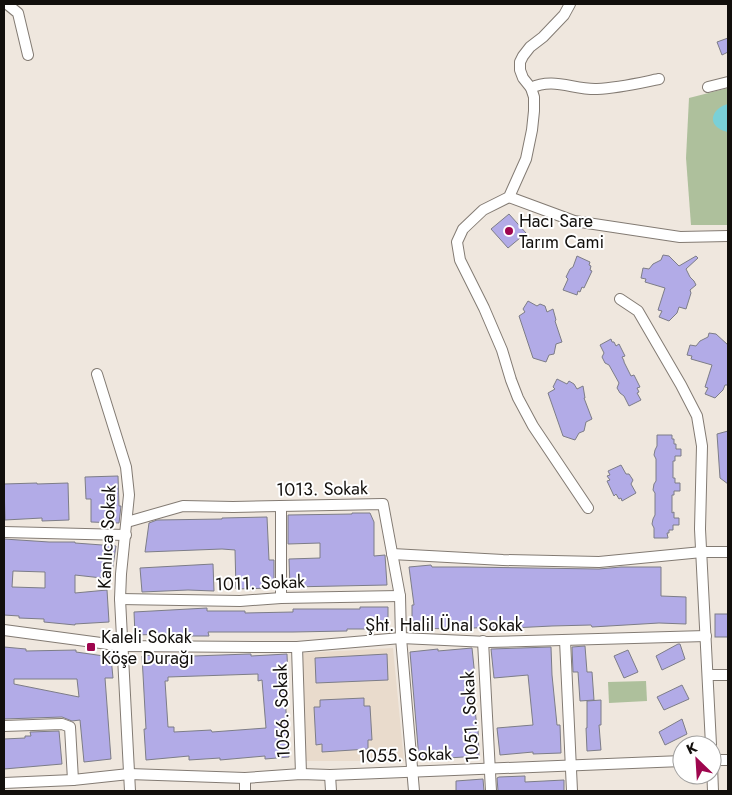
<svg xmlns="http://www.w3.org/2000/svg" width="732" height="795" font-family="Jost,sans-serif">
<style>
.built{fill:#e9dbcc}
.green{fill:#aec09c}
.water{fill:#7ad0d7}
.building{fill:#b2abe7;stroke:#7d7d87;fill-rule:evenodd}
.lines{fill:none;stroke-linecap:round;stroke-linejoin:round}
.minor-casing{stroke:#837b73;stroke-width:12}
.minor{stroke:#fff;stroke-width:10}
.poi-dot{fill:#9e064e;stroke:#fff;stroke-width:2}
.labels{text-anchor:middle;stroke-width:4;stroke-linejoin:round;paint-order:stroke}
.poi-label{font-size:18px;fill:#120f0c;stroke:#fff;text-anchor:start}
.street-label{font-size:18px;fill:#120f0c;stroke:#fff}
</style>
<rect width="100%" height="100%" fill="#efe7de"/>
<!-- built -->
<path class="built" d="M393,648l11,113h-98l-4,-108z"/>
<!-- green -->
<g class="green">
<path d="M728,88v137h-37l-5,-67 3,-60z"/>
<path d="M646,681l1,20 -38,2 -1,-21z"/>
</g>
<!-- water -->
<path class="water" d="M728,104v28c-1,0 -7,-2 -8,-3 -14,-8 -5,-22 8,-25z"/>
<!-- building -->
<g class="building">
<path d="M728,38v14l-6,3 -5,-13z"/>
<path d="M509,214l17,19 -18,15 -17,-19z"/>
<path d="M663,255l6,1 10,10 17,-10 2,2 -12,11 4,8 4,4 2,4 -6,5 1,3 -5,16 -7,-2 -2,6 -8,8 -10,-4 3,-6 -4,-1 7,-22 -20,-6 1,-3 -5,-1 2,-10 6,1 4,-5 8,-4z"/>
<path d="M577,256l13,6 -1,3 2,1 -1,4 2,1 -8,17 -2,-1 -2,5 -2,-1 -1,4 -14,-5 5,-11 -2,-2 4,-8 3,-2z"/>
<path d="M528,301l9,5 3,-2 5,2 2,6 6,-3 3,11 -1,1 7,21 -6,2 -2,10 -5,1 -3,7 -13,-4 -14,-42 6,-4 -2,-3z"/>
<path d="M709,333l7,1 12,11v40h-3l-2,5 -8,8 -10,-4 3,-6 -3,-1 7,-22 -21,-6 1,-3 -5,-1 3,-10 6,1 4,-5 8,-4z"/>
<path d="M611,339l1,3h2l2,4 3,-2 6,12 -3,1 2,4v1l7,14 3,-1 6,12 -3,1 2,4 -2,1 4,7 -12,6 -5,-10 -4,-3 -3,-5 2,-5 -10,-18 -4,-2 -3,-6 2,-4 -4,-8z"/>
<path d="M557,379l10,5 2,-3 5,3 3,5 6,-3 2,12h-1l8,21 -6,3 -2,9 -5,2 -4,7 -12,-4 -15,-43 7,-4 -2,-2z"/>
<path d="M728,431v53l-8,-6 -3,-44z"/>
<path d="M657,435h15v4h2v5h2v5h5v7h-6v5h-2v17h2v5h5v8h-6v4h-2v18l2,-1v6h5v7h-6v5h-4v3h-2l1,5h-14v-10l-2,-4 1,-5 2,-4v-22l-2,-3 1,-6 2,-3v-22l-2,-4 1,-5 2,-4z"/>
<path d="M621,465l5,9h3l4,6 -2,4 5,9 -14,8 -1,-3 -2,1 -3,-5 -2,2 -7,-15 3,-1 -3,-4 3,-1 -2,-4z"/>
<path d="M118,476l1,30h2l-2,17 -28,-1v-23h-5l-1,-22z"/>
<path d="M37,483v1l31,-1 1,37 -27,1v-3l-37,2 -1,-36z"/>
<path d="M352,513h18l4,9v34l11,-1 2,30 -97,2 -1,-28 31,-1v-15l-32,1v-29l64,-1z"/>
<path d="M267,517l2,43h5v28l-38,1 -1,-39 -13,-1 -77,3 4,-29 8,-3 65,-1v-1z"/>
<path d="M4,539l45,3h26v1l41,3 -5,33 -36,-4v18l32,-3 2,32 -34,2v1l-31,-3v-3l-25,-1v-2l-15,-1zM13,571l32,1v16l-33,-1z"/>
<path d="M213,564l1,27 -26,-1 -46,2 -2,-24z"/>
<path d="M431,565l1,2h34l133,2 22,-2h40v29l25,1v27l-27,-1 -67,4 -1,-2 -39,1 -40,2v-2l-58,3 -42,-1v-23h2l-5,-38z"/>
<path d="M360,607h28v22h-41v2l-54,1h-85l1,4h-37v-2l-37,1 -1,-23 73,-4v3h38v2l48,-1v-3h67z"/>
<rect x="715" y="614" width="13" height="23"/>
<path d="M678,644h2l5,15 -23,11 -6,-14z"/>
<path d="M585,646l2,26h5l2,28 -14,1 -2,-29h-5l-1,-25z"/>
<path d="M4,647l22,2v2l50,-1v2l35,5 2,21h-8l6,81 -27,3 -4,-42 -8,1 -10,-4 -58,2zM14,679h63l2,18 -65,-13z"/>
<path d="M551,647l1,28 5,50h3l1,28 -28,1v-2l-33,3 -3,-27 36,-3 -5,-50 -34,3 -3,-29z"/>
<path d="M472,648l3,29h-3l5,52h1l1,27 -31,2v-2l-29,3 -9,-107 28,-3v2z"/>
<path d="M628,650l10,22 -14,6 -10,-22z"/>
<path d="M166,654v3l83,-3h2v2l36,-2 1,25 -4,1 5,77 -24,2v-3l-45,4v-2l-31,2v-4l-43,4 -2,-31h2l-4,-73zM258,674v7l4,-1 4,48 -54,4 -1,-2 -37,2v-5h-6l-3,-46h3v-4z"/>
<path d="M387,654l1,26 -72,3 -1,-25z"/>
<path d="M682,685l7,14 -25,11 -7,-13z"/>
<path d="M364,698v8h6l2,34h-4v9l-46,3v-8l-6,1 -2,-38h6v-7z"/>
<path d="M601,700v25h-2l2,25 -14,1 -1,-23h1v-27z"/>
<path d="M682,719l5,15 -22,11 -6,-13z"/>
<path d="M59,731l3,33 -58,5v-30l21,-1v-2h6l-1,-4z"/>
<path d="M525,776v6l39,-2v11h-66l-1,-13 2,-1z"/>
<path d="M483,779l1,12h-28v-10z"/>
</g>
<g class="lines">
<defs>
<g id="minor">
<path d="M7,4l11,9 10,42"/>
<path d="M570,4l-6,11 -21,22 -13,10 -7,9 -3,6v8l3,8 8,10 3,9v14l-2,19 -6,29 -17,38 -26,13 -20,19 -6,13 3,18 24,48 18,42 9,30 7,18 15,28 55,82"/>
<path d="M708,87l20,-5"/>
<path d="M531,88c22,-11 43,2 66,1 21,-1 42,-6 62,-10"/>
<path d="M509,197l65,24 106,16 48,-1"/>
<path d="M620,299l18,12 43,74 16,31 5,30 -2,83 11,216"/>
<path d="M97,374l29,93 3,28 -8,79 -1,25 10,192"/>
<path d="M127,522l56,-16 50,1 150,-3 17,92 1,42 13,153"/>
<path d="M4,532l122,3"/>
<path d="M392,554l111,6 96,2 103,-10h26"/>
<path d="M281,598v-92"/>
<path d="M120,599l120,2 41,-3 119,-2"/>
<path d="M4,630l119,16 132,1h42l104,-9 87,4 218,-6"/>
<path d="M565,640l7,151"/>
<path d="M483,641l8,150"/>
<path d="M297,647l4,127"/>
<path d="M708,675h20"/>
<path d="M4,726l58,-2 8,3 3,53"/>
<path d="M712,760h16"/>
<path d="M712,766l1,25"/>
<path d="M330,775l1,16"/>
<path d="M245,778v13"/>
<path d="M4,783l69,-3 56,-6 116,4 56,-4 29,1 352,-14"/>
</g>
</defs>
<!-- minor casing -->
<use href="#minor" class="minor-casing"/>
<!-- minor -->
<use href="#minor" class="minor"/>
</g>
<!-- markers -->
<g class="poi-dot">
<circle cx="509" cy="231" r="5"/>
<rect x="86" y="642" width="10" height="10" rx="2.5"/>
</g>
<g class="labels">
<!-- poi labels -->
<g class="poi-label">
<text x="519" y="227">Hacı Sare<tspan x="519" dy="21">Tarım Cami</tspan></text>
<text x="101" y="643">Kaleli Sokak<tspan x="101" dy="21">Köşe Durağı</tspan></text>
</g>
<!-- street labels -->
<g class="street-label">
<text transform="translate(322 489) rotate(-1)" y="6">1013. Sokak</text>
<text transform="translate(107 537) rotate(-87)" y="6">Kanlıca Sokak</text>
<text transform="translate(260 583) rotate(-2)" y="6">1011. Sokak</text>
<text x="444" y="631">Şht. Halil Ünal Sokak</text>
<text transform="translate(282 711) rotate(-92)" y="6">1056. Sokak</text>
<text transform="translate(470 717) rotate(-93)" y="6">1051. Sokak</text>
<text transform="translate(405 755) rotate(-2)" y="6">1055. Sokak</text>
</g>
</g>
<!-- border -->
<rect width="732" height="795" fill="none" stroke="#120f0c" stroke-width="10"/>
<!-- north arrow -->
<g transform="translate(697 760) rotate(335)"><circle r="24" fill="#ffffff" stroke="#a09f9e"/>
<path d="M0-4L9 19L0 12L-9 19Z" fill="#9e064e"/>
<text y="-8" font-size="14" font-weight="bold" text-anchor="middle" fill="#120f0c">K</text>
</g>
</svg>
